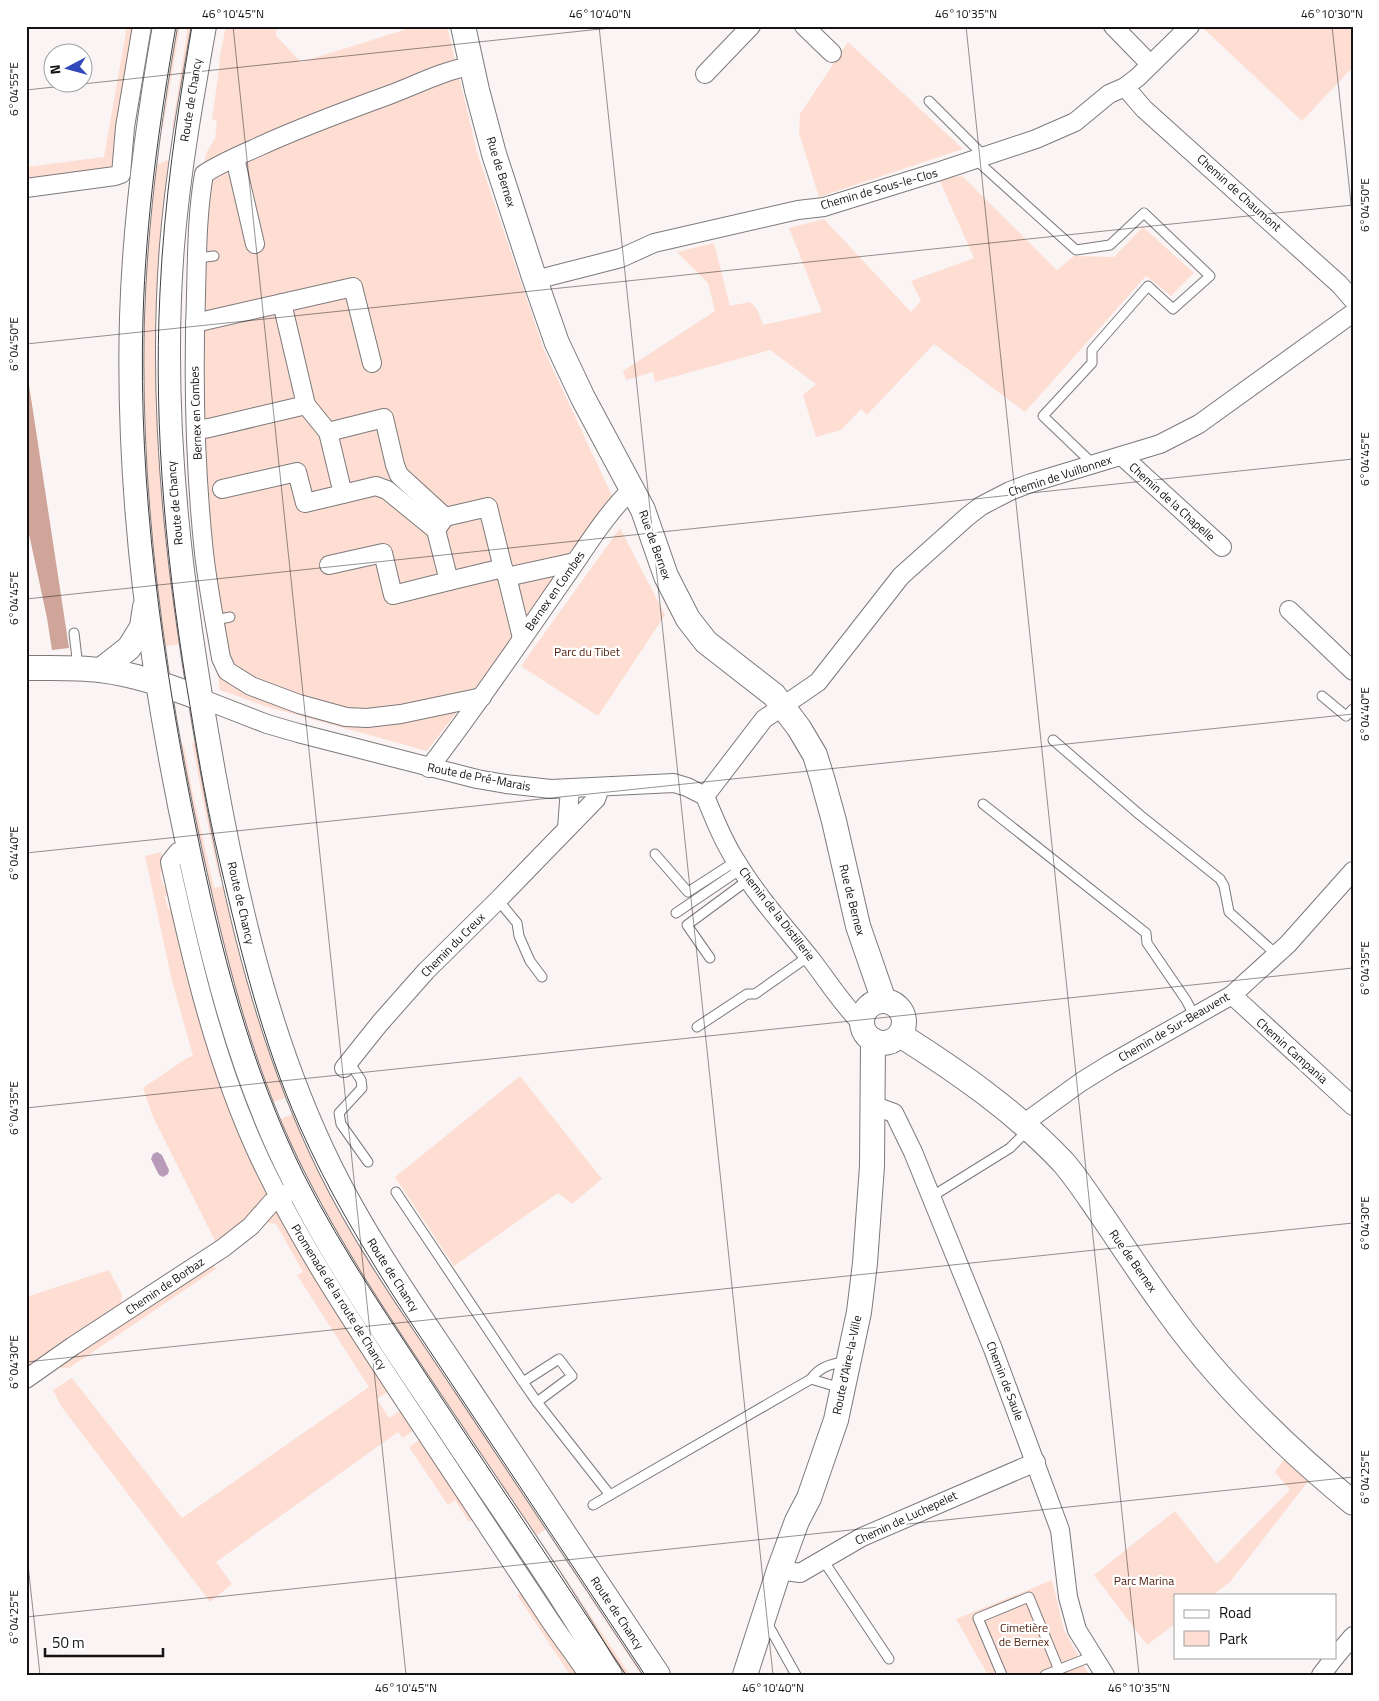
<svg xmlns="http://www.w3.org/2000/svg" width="1379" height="1701" font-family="'Titillium Web',sans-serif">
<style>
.green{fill:#feded3}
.forest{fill:#cea598}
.water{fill:#b79bb8}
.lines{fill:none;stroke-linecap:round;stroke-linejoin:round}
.lane-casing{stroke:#7d797a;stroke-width:11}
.street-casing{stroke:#7d797a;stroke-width:20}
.secondary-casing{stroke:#7d797a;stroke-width:26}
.lane{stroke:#fff;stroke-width:9}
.street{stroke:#fff;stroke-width:18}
.secondary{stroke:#fff;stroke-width:24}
.tram{stroke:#413e3e;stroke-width:1}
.ticks{fill:none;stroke:#141212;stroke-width:1;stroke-opacity:0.45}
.labels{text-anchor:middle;stroke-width:4.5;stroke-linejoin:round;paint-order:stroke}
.street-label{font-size:12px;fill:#141212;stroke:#fff}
.park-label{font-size:12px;fill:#4e1c09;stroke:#fff}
.neatline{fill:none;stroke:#141212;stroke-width:2}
.ticks-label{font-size:12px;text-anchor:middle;fill:#141212}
</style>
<rect width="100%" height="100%" fill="#faf4f5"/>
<!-- green -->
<g class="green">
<path d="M127,26h9l-24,147 -86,10v-16l78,-10z"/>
<path d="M173,26h7l-17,101 -7,-1z"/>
<path d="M188,26h7l-16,104 -7,-1z"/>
<path d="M226,26h51l-1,10 25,26 116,-36h30l30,126 67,198 69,148 -105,147 -81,106 -159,-44 -48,-17 -10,-73 -18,-378 8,-74h4l2,-12 9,-14 2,-18 -5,-2 8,-57 -1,-2z"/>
<path d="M1201,26h152v41l-51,54z"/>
<path d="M848,42l115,107 -144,48 -20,-64 1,-19z"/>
<path d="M175,158l8,486 -22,3 -22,-248 12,-233z"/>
<path d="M962,176l95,94 17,-14 40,1 29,-30 51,46 -23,23 -25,-20 -121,136 -91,-68 -67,71 -6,-6 -20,21 -25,7 -13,-42 13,-11 -46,-34 -115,32 -2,-10 -27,8 -3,-9 92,-60 -7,-28 -31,-31 37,-9 16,63 20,-4 7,7 6,16 59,-13 -33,-84 35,-9 87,93 10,-11 -10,-20 63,-23 -35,-79z"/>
<path d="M620,528l45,87 -67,101 -77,-50z"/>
<path d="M199,742l27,134 -7,1 -14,-66 -13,-68z"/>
<path d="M184,745l8,45 22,98 14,-3 62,211 -21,8 -28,-80 -64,-278z"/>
<path d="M161,852l4,19 -5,2 3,13 5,-1 2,10 -5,1 3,13 5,-1 97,286 -8,13 -45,38 -64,-128 -10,-29 44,-30 6,-2 -21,-75 -27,-125z"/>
<path d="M183,865l63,230 -5,1 -15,-42 -43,-161 5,-1 -4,-13 -4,1 -3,-14z"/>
<path d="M520,1076l82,103 -30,25 -14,-11 -104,73 -59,-89z"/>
<path d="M297,1112l253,414 -18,13 -177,-266 -79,-152z"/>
<path d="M276,1207l113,184 -12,8 12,19 12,-8 13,20 -11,8 -5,-6 -182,130 16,22 -22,18 -149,-196 -8,-16 19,-12 110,140 187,-131 -72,-112 6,-3 -27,-48 -14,-2z"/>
<path d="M212,1264l4,5 -147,99h-8l-2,-3z"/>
<path d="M109,1270l13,25 -1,12 -95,63v-73z"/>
<path d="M421,1439l53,80 -5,3 -14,-22 -7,5 -39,-58z"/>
<path d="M1286,1457l23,23 -79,102 -17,13h-38v29l-28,21 -53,-70 81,-64 42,53 73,-74 -15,-18z"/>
<path d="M556,1535l93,140h-8l-90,-137z"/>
<path d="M543,1544l87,131h-8l-85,-128z"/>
<path d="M1052,1580l12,50 25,45h-101l-32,-56z"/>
<path d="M523,1591l56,84h-9l-53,-80z"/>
</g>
<!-- forest -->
<path class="forest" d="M26,365l43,283 -17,2 -5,-32 -21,-98z"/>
<!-- water -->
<path class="water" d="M157,1152l5,3 7,15 -1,4 -5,3 -4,-2 -8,-16 2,-5z"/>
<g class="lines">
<defs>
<g id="lane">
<path d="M929,101l55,55"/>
<path d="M975,159l101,91 34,-5 34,-32 66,63 -37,33 -25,-23 -56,64v13l-49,53 50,48"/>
<path d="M197,258l17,-2"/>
<path d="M215,620l15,-3"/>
<path d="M74,633l4,34"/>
<path d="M1322,696l24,20 7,-7"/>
<path d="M1053,740l87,75 80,64 4,7 5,26 47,42"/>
<path d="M983,804l163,129 1,10 39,57 9,17"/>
<path d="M655,854l33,38 48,-31"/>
<path d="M498,900l19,23 2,13 11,25 12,16"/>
<path d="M676,913l65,-44"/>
<path d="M710,958l-23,-33 61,-45"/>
<path d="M697,1027l50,-33h8l54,-38"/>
<path d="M349,1062l12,18 1,8 -23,25 2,11 27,38"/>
<path d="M396,1192l127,190 14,20 35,-26 -13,-17 -36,23"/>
<path d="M931,1197l79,-49 19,-19"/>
<path d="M841,1388l-30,-9c8,-12 21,-16 35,-17"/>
<path d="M537,1402l73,93"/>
<path d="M593,1505l218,-126"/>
<path d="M823,1560l66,99"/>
<path d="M766,1621l30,54"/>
<path d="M1002,1675l-24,-57 51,-21 30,73"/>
<path d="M1045,1675l48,-19"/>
</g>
<g id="street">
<path d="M804,26l28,27"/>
<path d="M1113,26l37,38"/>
<path d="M471,66c-29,5 -55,19 -82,29 -44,16 -88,32 -131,52 -18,8 -37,16 -54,27 -7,40 -7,81 -8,121 -3,86 -1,173 8,258 4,35 11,70 17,105l6,13 24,15 48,18 47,13 21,1 34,-4 81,-17"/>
<path d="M705,74l46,-48"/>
<path d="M1125,87l19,22 195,175 14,16"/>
<path d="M235,158l20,86"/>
<path d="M26,188l89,-12 6,-2 4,-47 17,-101"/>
<path d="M535,280l86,-22 33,-15 144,-33 26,-3 116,-36 96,-32 39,-17 34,-28 16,-7 13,-10 52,-51"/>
<path d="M195,323l158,-36 19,76"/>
<path d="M196,430l13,-2 97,-23 -24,-102"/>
<path d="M328,432l56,-14 11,47 4,10 46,42 43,-10 15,61 4,9 15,61"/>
<path d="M1122,456l100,91"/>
<path d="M222,489l75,-17 8,31 38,-9 -15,-62 -22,-27"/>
<path d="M343,494l33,-8 11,4 49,40 9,-13"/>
<path d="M436,530l13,51 54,-13"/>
<path d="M329,565l54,-12 10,42 56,-14"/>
<path d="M507,577l68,-15"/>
<path d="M1289,610l64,61"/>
<path d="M200,698l67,26 31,9 179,46 29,5 45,5 123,-6 13,4 18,9"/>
<path d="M429,768c46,-60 89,-123 132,-185 23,-32 43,-67 71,-94"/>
<path d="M705,796l59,-77 54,-37 83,-106 67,-60 13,-10 29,-15 21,-8 129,-39 39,-20 154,-111"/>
<path d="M705,796c9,22 18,45 31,65 21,35 49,66 74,97 18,23 31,45 52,66"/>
<path d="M567,828l3,-39"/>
<path d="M178,852l-8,10c22,101 46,203 90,297 40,84 91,161 142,238 50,75 100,150 149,225 12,18 26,35 37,53"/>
<path d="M1232,995l121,111"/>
<path d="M344,1068l36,-45 46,-52 72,-71 98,-101 4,-11"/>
<path d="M872,1105l22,8 19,39 80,197 67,181 8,67 9,33 28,45"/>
<path d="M1023,1124l58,-42 29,-18 122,-69 56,-51 65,-73"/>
<path d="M26,1379l47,-33 150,-98 28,-22 21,-24 16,-9"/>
<path d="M779,1570l21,3 62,-36 174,-75"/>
<path d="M1335,1657l18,-21"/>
<path d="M1321,1675l14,-18"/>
</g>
<g id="secondary">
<path d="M165,26c-17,96 -30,193 -33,291 -5,180 20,360 58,536 22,101 47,203 90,297 46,99 109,189 170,280 39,59 80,117 118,177 15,22 27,46 42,68"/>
<path d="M204,26c-13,73 -26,146 -32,220 -14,179 10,355 42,531 24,133 56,268 116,390 38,77 89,148 136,219 64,96 128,193 192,289"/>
<path d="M463,26l14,64 17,64 41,126 22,63 26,55 60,112 23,66 22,43 18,23 68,53 25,33 16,27 8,26 11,40 24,105 26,75"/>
<path d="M26,668c25,0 49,-1 74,2 34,4 68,16 100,28"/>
<path d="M101,670l28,-22 13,-21 3,-20"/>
<circle cx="883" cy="1022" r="21"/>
<path d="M900,1035c57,36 116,77 163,127 14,16 26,35 38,52 22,32 43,65 66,96 52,73 117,136 186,193"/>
<path d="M745,1675l34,-105 18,-49 12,-23 27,-78 23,-108 6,-49 7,-97 1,-126"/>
</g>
</defs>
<!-- lane casing -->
<use href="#lane" class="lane-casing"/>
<!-- street casing -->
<use href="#street" class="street-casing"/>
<!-- secondary casing -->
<use href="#secondary" class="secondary-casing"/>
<!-- lane -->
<use href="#lane" class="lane"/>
<!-- street -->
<use href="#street" class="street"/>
<!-- secondary -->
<use href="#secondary" class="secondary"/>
<!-- tram -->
<g class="tram">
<path d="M176,26c-17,97 -30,193 -33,291 -5,172 19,343 53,511 24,119 54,238 108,347 39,77 88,147 135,219 62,94 125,187 187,281"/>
<path d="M192,26c-15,88 -28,177 -32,266 -7,140 7,281 31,420 8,50 17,101 29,151 21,89 42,178 79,262 29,66 66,127 105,187l241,363"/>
</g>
</g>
<!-- ticks -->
<path class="ticks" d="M233,26l173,1649M599,26l174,1649M966,26l173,1649M1332,26l21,196M26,90l603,-64M26,344l1327,-139M26,599l1327,-140M26,853l1327,-139M26,1108l1327,-140M26,1362l1327,-139M26,1546l14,129M26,1617l1327,-140"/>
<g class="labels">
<!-- street labels -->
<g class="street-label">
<text transform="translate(191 100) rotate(-81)" y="4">Route de Chancy</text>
<text transform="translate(501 172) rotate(73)" y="4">Rue de Bernex</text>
<text transform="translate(879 189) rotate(-16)" y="4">Chemin de Sous-le-Clos</text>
<text transform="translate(1239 193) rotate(42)" y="4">Chemin de Chaumont</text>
<text transform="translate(196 413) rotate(-92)" y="4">Bernex en Combes</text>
<text transform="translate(1060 476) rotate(-18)" y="4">Chemin de Vuillonnex</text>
<text transform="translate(1172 502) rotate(42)" y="4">Chemin de la Chapelle</text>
<text transform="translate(175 503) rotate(-95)" y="4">Route de Chancy</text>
<text transform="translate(655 545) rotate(70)" y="4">Rue de Bernex</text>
<text transform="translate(555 591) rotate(-55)" y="4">Bernex en Combes</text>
<text transform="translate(479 777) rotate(11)" y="4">Route de Pré-Marais</text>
<text transform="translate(852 900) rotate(76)" y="4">Rue de Bernex</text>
<text transform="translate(241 903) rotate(77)" y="4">Route de Chancy</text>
<text transform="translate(777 914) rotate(52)" y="4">Chemin de la Distillerie</text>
<text transform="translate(453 945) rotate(-45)" y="4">Chemin du Creux</text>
<text transform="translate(1174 1027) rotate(-30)" y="4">Chemin de Sur-Beauvent</text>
<text transform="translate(1292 1051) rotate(42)" y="4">Chemin Campania</text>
<text transform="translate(1133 1261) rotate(55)" y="4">Rue de Bernex</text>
<text transform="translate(393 1275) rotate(57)" y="4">Route de Chancy</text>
<text transform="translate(165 1286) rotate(-34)" y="4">Chemin de Borbaz</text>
<text transform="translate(339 1297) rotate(58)" y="4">Promenade de la route de Chancy</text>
<text transform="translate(847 1365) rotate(-78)" y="4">Route d'Aire-la-Ville</text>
<text transform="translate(1005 1381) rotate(69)" y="4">Chemin de Saule</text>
<text transform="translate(906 1518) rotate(-25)" y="4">Chemin de Luchepelet</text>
<text transform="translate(617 1613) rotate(56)" y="4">Route de Chancy</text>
</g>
<!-- park labels -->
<g class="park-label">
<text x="587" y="656">Parc du Tibet</text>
<text x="1144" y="1585">Parc Marina</text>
<text x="1024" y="1632">Cimetière<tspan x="1024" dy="14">de Bernex</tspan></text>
</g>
</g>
<!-- border -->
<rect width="1379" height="1701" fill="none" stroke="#ffffff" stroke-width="55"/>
<!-- legend -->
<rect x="1174" y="1594" width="162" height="65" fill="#ffffff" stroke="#a1a0a0"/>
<rect x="1184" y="1610" width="25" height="8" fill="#ffffff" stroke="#a1a0a0"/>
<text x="1219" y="1618" font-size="15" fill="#141212">Road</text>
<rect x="1184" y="1631" width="25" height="15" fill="#feded3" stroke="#a1a0a0"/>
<text x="1219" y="1644" font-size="15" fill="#141212">Park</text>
<!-- north arrow -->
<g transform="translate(68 68) rotate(264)"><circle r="24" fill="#ffffff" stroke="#a1a0a0"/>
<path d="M0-4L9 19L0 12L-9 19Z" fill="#3348ba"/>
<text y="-8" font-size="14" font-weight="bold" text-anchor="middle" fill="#141212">N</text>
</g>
<!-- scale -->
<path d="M45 1648v8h118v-8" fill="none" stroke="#141212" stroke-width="2.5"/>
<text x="52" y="1648" font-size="15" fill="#141212" stroke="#ffffff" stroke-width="4" paint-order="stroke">50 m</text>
<rect x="28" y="28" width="1324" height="1646" class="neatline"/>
<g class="ticks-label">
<text x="233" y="18">46°10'45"N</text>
<text x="600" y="18">46°10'40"N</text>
<text x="966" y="18">46°10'35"N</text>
<text x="1332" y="18">46°10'30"N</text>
<text transform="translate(14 89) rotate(-90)" y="4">6°04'55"E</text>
<text transform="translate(1365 205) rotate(-90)" y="4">6°04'50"E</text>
<text transform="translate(14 344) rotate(-90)" y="4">6°04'50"E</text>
<text transform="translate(1365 459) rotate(-90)" y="4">6°04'45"E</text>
<text transform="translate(14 598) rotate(-90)" y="4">6°04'45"E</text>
<text transform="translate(1365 714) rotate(-90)" y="4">6°04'40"E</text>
<text transform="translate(14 853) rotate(-90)" y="4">6°04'40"E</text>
<text transform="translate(1365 968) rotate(-90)" y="4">6°04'35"E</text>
<text transform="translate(14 1108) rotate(-90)" y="4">6°04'35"E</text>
<text transform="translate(1365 1223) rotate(-90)" y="4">6°04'30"E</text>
<text transform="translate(14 1362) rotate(-90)" y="4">6°04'30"E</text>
<text transform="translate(1365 1477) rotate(-90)" y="4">6°04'25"E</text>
<text transform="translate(14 1617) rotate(-90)" y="4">6°04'25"E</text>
<text x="406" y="1692">46°10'45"N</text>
<text x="773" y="1692">46°10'40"N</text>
<text x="1139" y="1692">46°10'35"N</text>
</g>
</svg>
